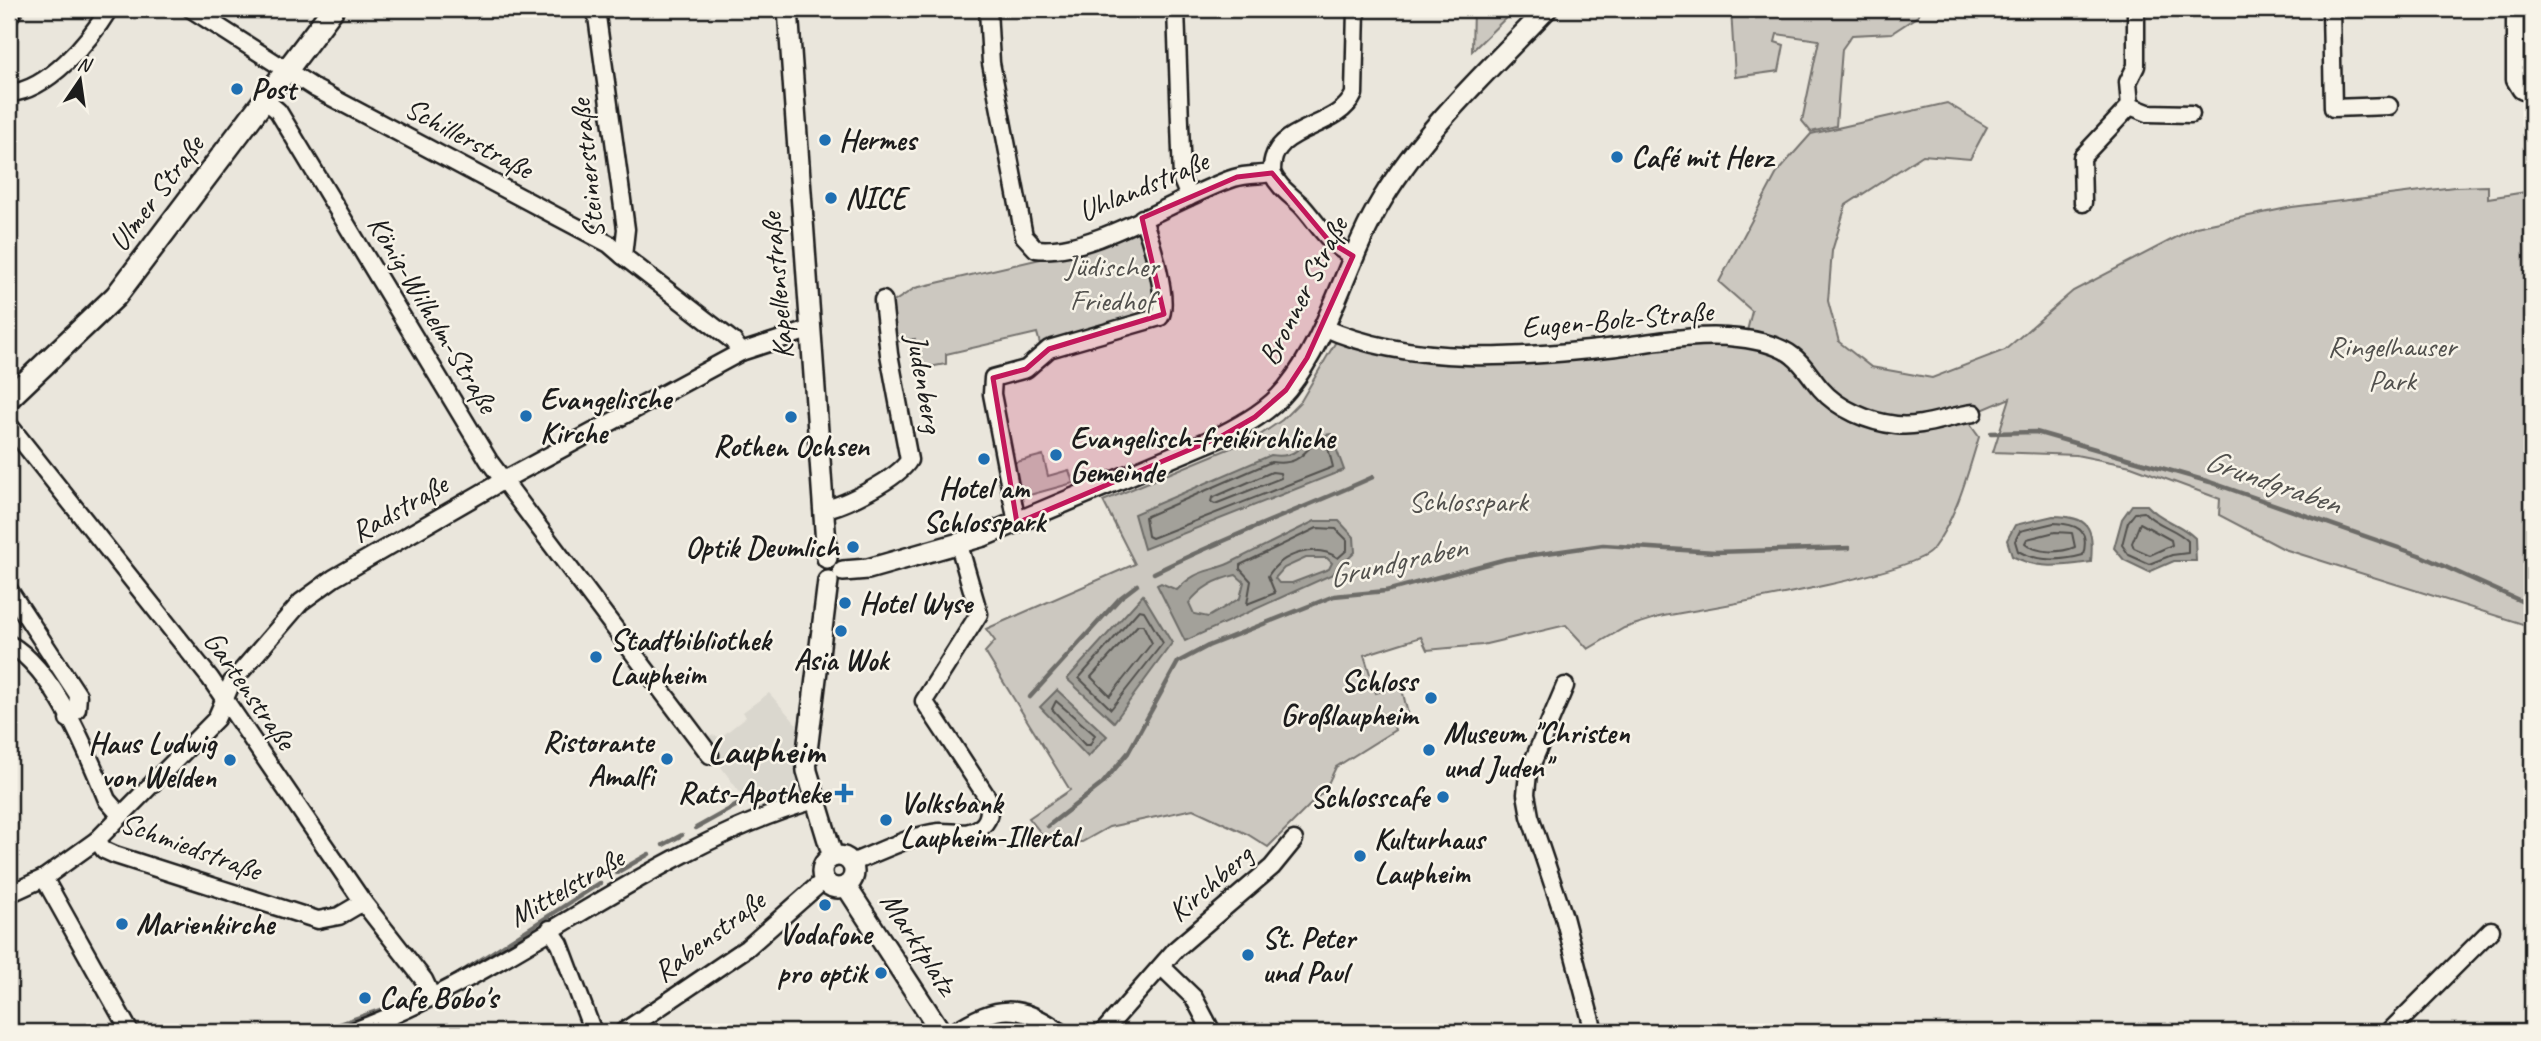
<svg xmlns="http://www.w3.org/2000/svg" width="2541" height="1041" font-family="Caveat,sans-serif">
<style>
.built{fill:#dad7ce}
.green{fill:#ccc8c0;stroke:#74726e;stroke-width:2}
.water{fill:#a3a19a;stroke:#6d6c68;stroke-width:2;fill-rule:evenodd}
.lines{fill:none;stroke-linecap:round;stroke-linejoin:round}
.shore{stroke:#52514e;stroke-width:2}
.stream{stroke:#6d6c68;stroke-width:4.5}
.minor-casing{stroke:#1c1c1c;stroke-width:21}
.tertiary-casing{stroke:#1c1c1c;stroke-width:24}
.secondary-casing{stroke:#1c1c1c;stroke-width:26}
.minor{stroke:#f7f3e8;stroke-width:16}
.tertiary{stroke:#f7f3e8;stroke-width:19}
.secondary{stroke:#f7f3e8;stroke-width:21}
.rail-casing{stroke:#1c1c1c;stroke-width:7}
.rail{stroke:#f7f3e8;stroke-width:4.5;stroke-dasharray:13;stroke-linecap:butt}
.marked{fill:#c2185b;fill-opacity:0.2;stroke:#c2185b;stroke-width:5;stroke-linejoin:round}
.poi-dot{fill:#1f6fb2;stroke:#f7f3e8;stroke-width:2.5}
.labels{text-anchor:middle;stroke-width:5;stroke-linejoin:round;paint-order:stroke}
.poi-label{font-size:30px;font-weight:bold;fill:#1c1c1c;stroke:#f7f3e8;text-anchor:start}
.street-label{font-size:30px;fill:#1c1c1c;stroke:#f7f3e8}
.park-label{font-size:30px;fill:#51504d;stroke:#f7f3e8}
.water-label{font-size:32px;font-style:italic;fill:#52514e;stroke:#f7f3e8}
.district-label{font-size:37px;font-weight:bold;fill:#1c1c1c;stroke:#f7f3e8}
</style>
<rect width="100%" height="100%" fill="#eae6dc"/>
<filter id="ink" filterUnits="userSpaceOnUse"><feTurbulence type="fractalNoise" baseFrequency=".0143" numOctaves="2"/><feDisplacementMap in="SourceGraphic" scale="14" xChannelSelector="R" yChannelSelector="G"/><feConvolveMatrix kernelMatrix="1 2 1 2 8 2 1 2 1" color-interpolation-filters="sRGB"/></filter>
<g filter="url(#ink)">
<!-- built -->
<path class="built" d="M769,693l30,34v57l-6,14 -38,15 -53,-72 9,-6 10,2 25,-20 -3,-5z"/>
<!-- green -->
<g class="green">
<path d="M1473,9h42l-43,42z"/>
<path d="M1919,9l-1,7 -26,17 -40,2 -10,14 -6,77 -25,6 -9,-11 17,-81 -42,-6 -2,8 9,3 -5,26 -44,6 -4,-68z"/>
<path d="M1947,103l40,24 -17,32 -47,-4 -77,50 -14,46 -4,50 11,41 32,25 61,11 73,-28 68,-59 123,-64 96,-20 162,-20 34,-1v12l44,-7v436l-248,-78 -65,-34 1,-16 -89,-33 -55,-11 -83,-3 17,-54 -52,22 11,3 10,14c-12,38 -22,80 -47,113 -19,25 -230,59 -273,67l-35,11 -36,21 -22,-24 -84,20 -55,5 -6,-13 -57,18 12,38 25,-8 7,29 -16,6 3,10 -59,37 -11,23 -57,57 -21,-13 -54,-25 -84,18 -27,15h-34l-19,-24 41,-28 -85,-138 10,-11 -9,-12 149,-65 -32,-63 154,-64 25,-17 19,-19 37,-63 153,23 256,-30 5,-20 -33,-29 59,-111 33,-37z"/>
<path d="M1138,230l20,72 -5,13 -113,29 -3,-11 -91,21v10l-28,5 -3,-30 -22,3 -4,-37 26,-17 173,-40z"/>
<path d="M1043,455l5,21 21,-6 4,13 -47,13 -1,-7 -7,2 -5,-28z"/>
</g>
<!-- water -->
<g class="water">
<path d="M1331,434l13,36 -200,79 -10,-35 137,-59c20,3 26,-3 39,-18z"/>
<path d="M2132,505h15c14,16 33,18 48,33l1,23h-22l-25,11 -25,-12 -10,-12 8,-29z"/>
<path d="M2053,516c36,1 41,10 38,46 -29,4 -52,8 -79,-6l-5,-16 8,-15z"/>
<path d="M1315,521h24l15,16 1,15 -22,22 -148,67 -28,-56 4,-2 16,7c19,-21 31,-17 53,-27 28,-14 56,-28 85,-42zM1306,558h21l5,5 -3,6 -37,14h-13l-4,-5 9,-10zM1236,575l8,7 -4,16 -32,19 -14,-3 -5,-11c12,-16 28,-24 47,-28z"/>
<path d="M1143,595l29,48 -58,79 -47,-43z"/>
<path d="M1057,690l50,46 -19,21 -48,-50z"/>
</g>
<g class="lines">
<!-- shore -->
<g class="shore">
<path d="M1314,443l13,1 6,23 -181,71 -4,-2 -3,-19 126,-55c22,3 29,-3 43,-19z"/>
<path d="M1272,472l8,1 1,5 -66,26 -4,-2 1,-4z"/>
<path d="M2135,513l9,-1c13,14 32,16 44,29v12l-16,2 -23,9 -20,-9 -7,-10 6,-23z"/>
<path d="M2054,523c23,1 36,6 29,32 -22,6 -45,7 -65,-4l-3,-10 5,-10z"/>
<path d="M2140,523l31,17 1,5 -22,10 -16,-7 -2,-5z"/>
<path d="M1317,528l19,1 11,11v10l-9,8c-22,-15 -56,-5 -70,18l7,17 -28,11 4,-23 -11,-12v-4z"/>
<path d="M2055,532l17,1 3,14c-15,6 -37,7 -50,-4l2,-4z"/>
<path d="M1139,610l5,1 19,32 -52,66 -32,-31z"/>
<path d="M1138,625h5l9,18 -42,53 -19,-19z"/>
<path d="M1056,701l39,34 -5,10h-5l-33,-36z"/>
</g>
<!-- stream -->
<g class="stream">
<path d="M1991,433l45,-1 174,50 209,73 113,51"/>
<path d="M1154,573c71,-36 146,-63 219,-96"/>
<path d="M1030,697l90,-99 17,-13"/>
<path d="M1048,826l54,-42 26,-31 50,-91 30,-16 126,-50 52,-5 120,-32 97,-14 112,7 134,-4"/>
<path d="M696,828l43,-24"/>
<path d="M663,845l19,-10"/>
<path d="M616,873l33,-19"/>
<path d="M451,979l149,-96"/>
<path d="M317,1032l80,-28"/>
</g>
<defs>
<g id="minor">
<path d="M191,9l125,80 293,155 14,12"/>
<path d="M596,9l30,220 -3,27 110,85 8,11"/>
<path d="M988,9l3,54 33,173 12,13c55,7 143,-53 198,-71 12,-4 26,-3 38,-5 7,15 19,22 30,33 18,20 26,38 51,50"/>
<path d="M1176,9l6,171 7,17"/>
<path d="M2331,9l2,99 56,-2"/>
<path d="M2515,9v71l6,10 11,5"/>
<path d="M9,93c39,-2 81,-53 100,-84"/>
<path d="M265,100l13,11 211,350 221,294"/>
<path d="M2130,106l18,7 43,1"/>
<path d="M1272,173c-3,-50 65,-41 82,-79l2,-85"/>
<path d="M2083,203l-1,-46 48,-51 -2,-24 8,-16v-57"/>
<path d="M1323,327c89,40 199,31 294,20 39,-5 81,-14 121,-9 18,2 41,7 55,18 12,9 18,22 28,33 17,20 48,33 75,36 27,3 52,-9 78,-12"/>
<path d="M9,425l201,253 153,224 61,78 8,17"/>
<path d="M824,509c20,-3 75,-31 85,-49l-20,-106 -6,-54"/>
<path d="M1017,523l-25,-129 1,-16 33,-9 23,-20 111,-32c10,-15 -10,-81 -18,-99"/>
<path d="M9,590l69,105 -1,14 -9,10"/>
<path d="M9,644c45,25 79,109 98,156l13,15"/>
<path d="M1565,686l-37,87 -2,21 4,22 34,101 30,115"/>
<path d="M97,840l119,-121 16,-37 69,-80 33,-24 170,-98 237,-128 71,-23"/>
<path d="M851,863c24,-9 63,-29 88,-31 15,-1 28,5 42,-5 10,-8 9,-20 6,-30l-63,-96 55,-87 -20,-69"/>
<path d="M44,878l86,154"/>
<path d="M9,894l35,-16 53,-38 7,10 11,5 203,65 21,-4 24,-14"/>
<path d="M550,929l10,15 33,88"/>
<path d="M1162,967l32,31 18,34"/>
<path d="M351,1032c164,-59 295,-183 464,-232"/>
<path d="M623,1032l124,-84 77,-68"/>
<path d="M954,1032c43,-28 65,-29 107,0"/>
<path d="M1103,1032l73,-83 96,-82 22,-27"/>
<path d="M2389,1032l102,-102"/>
</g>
<g id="tertiary">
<path d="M788,9l39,549"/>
<path d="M843,571l25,-2 116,-33 238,-100c23,-12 48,-26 65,-47 44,-55 59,-130 96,-191 43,-71 107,-129 164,-189"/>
<path d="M828,581l-22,178 1,12 26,86"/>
<circle cx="838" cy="872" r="16"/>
<path d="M846,886l95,146"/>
</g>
<path id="secondary" d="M9,398l107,-102 217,-287"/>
</defs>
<!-- minor casing -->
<use href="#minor" class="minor-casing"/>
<!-- tertiary casing -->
<use href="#tertiary" class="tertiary-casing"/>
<!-- secondary casing -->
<use href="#secondary" class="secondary-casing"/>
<!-- minor -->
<use href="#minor" class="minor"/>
<!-- tertiary -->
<use href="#tertiary" class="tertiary"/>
<!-- secondary -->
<use href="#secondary" class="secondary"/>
<defs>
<path id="rail" d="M9,29l14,-20"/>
</defs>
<!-- rail casing -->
<use href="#rail" class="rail-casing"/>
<!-- rail -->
<use href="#rail" class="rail"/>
</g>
</g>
<!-- marked area -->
<path class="marked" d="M1272,173l58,69 23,14 -46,102 -21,32 -31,27 -33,19 -205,87 -24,-145 33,-9 23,-20 115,-35 -22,-96 95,-41z"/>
<!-- markers -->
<g class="poi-dot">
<circle cx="237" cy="89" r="7"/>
<circle cx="825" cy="140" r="7"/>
<circle cx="1617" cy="157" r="7"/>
<circle cx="831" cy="198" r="7"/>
<circle cx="526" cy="416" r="7"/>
<circle cx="791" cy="417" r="7"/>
<circle cx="1056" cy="455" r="7"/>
<circle cx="984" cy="459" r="7"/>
<circle cx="853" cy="547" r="7"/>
<circle cx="845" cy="603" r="7"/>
<circle cx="841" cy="631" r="7"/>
<circle cx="596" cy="657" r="7"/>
<circle cx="1431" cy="698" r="7"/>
<circle cx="1429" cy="750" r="7"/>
<circle cx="667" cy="759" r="7"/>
<circle cx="230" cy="760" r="7"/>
<path d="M840.5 782.5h7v7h7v7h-7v7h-7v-7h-7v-7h7z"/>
<circle cx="1443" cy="797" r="7"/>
<circle cx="886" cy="820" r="7"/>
<circle cx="1360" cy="856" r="7"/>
<circle cx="825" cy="905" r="7"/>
<circle cx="122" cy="924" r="7"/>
<circle cx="1248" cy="955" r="7"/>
<circle cx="881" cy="973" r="7"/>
<circle cx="365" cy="998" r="7"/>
</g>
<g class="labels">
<!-- poi labels -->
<g class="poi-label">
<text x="251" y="99">Post</text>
<text x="839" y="150">Hermes</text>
<text x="1631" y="167">Café mit Herz</text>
<text x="845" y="208">NICE</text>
<text x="540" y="409">Evangelische<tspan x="540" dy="34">Kirche</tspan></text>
<text x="1070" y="448">Evangelisch-freikirchliche<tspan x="1070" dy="34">Gemeinde</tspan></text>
<text x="791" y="456" text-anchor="middle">Rothen Ochsen</text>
<text x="984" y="498" text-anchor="middle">Hotel am<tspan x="984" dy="34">Schlosspark</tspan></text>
<text x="839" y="557" text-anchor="end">Optik Deumlich</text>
<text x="859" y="613">Hotel Wyse</text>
<text x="610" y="650">Stadtbibliothek<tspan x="610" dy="34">Laupheim</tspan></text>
<text x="841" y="670" text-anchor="middle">Asia Wok</text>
<text x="1417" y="691" text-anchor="end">Schloss<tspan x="1417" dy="34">Großlaupheim</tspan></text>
<text x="1443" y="743">Museum "Christen<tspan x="1443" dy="34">und Juden"</tspan></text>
<text x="653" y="752" text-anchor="end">Ristorante<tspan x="653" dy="34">Amalfi</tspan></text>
<text x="216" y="753" text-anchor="end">Haus Ludwig<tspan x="216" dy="34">von Welden</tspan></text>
<text x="830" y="803" text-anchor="end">Rats-Apotheke</text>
<text x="1429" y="807" text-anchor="end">Schlosscafe</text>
<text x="900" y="813">Volksbank<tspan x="900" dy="34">Laupheim-Illertal</tspan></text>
<text x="1374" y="849">Kulturhaus<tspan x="1374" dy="34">Laupheim</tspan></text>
<text x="136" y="934">Marienkirche</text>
<text x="825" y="944" text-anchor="middle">Vodafone</text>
<text x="1262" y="948">St. Peter<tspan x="1262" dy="34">und Paul</tspan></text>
<text x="867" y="983" text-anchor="end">pro optik</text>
<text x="379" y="1008">Cafe Bobo's</text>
</g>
<!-- street labels -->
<g class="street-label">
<text transform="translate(469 138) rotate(28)" y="10">Schillerstraße</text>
<text transform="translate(587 169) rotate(-96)" y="10">Steinerstraße</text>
<text transform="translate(1143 186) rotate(-23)" y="10">Uhlandstraße</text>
<text transform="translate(156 193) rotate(-53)" y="10">Ulmer Straße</text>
<text transform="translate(777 286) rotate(-95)" y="10">Kapellenstraße</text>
<text transform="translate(1303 291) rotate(-63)" y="10">Bronner Straße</text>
<text transform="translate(433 314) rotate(59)" y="10">König-Wilhelm-Straße</text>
<text transform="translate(1617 319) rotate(-5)" y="10">Eugen-Bolz-Straße</text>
<text transform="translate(925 383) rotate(80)" y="10">Judenberg</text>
<text transform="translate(399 508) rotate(-30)" y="10">Radstraße</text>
<text transform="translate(250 690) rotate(55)" y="10">Gartenstraße</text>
<text transform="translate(191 846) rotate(20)" y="10">Schmiedstraße</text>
<text transform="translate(1210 883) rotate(-41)" y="10">Kirchberg</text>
<text transform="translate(566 887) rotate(-30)" y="10">Mittelstraße</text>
<text transform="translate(709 936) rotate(-37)" y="10">Rabenstraße</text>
<text transform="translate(919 943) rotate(57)" y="10">Marktplatz</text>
</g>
<!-- park labels -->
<g class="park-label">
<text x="1112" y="276">Jüdischer<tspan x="1112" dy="34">Friedhof</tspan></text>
<text x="2392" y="356">Ringelhauser<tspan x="2392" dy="34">Park</tspan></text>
<text x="1468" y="511">Schlosspark</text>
</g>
<!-- water labels -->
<g class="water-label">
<text transform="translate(2273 481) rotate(19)" y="11">Grundgraben</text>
<text transform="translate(1397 561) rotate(-13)" y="11">Grundgraben</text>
</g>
<!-- district labels -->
<g class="district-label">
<text x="766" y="763">Laupheim</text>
</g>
</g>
<!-- margin -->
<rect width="2541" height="1041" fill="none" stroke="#f7f3e8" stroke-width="35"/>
<rect x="18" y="18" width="2506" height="1006" fill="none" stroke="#1c1c1c" stroke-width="2.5" filter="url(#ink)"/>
<!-- north arrow -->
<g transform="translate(80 80) rotate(13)" stroke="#f7f3e8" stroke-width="5" paint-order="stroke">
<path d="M0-5L12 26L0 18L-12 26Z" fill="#1c1c1c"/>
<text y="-10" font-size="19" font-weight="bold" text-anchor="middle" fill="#1c1c1c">N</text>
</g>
</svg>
